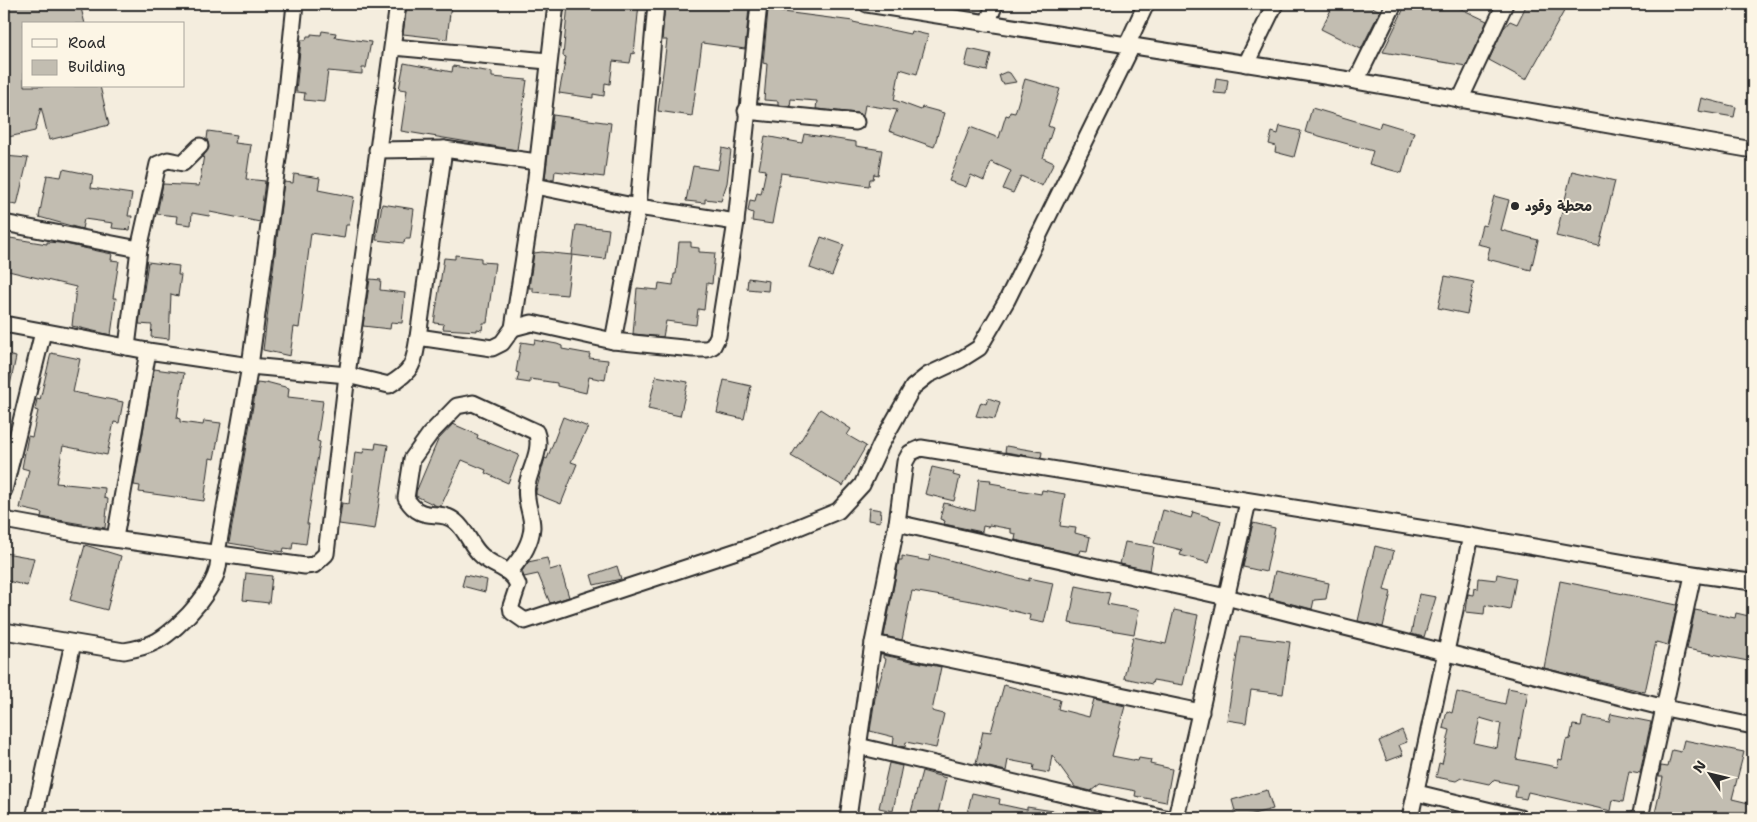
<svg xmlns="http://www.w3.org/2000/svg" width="1757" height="822" font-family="'Shantell Sans','Playpen Sans Arabic',sans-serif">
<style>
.building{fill:#c2bdb1;stroke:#2b2b2b;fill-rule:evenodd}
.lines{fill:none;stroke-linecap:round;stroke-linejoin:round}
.minor-casing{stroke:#2b2b2b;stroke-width:19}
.minor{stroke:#fcf5e5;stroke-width:15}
.poi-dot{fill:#2b2b2b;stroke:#fcf5e5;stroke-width:2}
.labels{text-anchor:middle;stroke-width:4;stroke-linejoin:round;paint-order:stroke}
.poi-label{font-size:14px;font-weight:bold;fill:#2b2b2b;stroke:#fcf5e5;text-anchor:start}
</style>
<rect width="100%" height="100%" fill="#f4edde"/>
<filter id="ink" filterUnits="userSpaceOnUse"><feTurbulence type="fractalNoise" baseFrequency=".02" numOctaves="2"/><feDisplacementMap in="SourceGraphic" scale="10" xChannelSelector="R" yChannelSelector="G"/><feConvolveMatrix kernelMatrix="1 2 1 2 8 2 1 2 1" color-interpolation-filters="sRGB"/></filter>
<g filter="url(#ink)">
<!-- building -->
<g class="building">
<path d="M4,4h76l5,20h-61v62h76l9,39 -60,15 -8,-33 -6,24 -31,7z"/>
<path d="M407,4h44l-4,35 -44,-5z"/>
<path d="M568,4h71l-5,50 -2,-1 -2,10 -17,-2 -3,23 -5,-1 -1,13 -11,-2v4l-34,-5 7,-36 -3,-1z"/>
<path d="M665,4h56l28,4 -4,41 -43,-6 -10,73 -34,-5 9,-71h-5z"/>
<path d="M1334,4h32l14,7 -19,38 -40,-20z"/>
<path d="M1406,4h45l36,17 -21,45 -83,-14z"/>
<path d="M1527,4h41l-42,76 -37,-20 14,-31 7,-8 7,3z"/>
<path d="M768,10l85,11v1l57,12 1,-3 17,4 -11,39 -17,-5 -6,31 27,10 1,-3 22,6 -10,34 -45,-16 8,-21 -32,-5 -2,11 -6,-3 -41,-4 1,-8 -26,-2 -1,7 -12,-1v-4l-14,-1 3,-36 -4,-1z"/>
<path d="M322,31l14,2 -1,4 36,5 -5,26h-4v6l-34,-3 -4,31 -20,-2 1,-7 -9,-1 5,-52h5l1,-4h4v-2l10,1z"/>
<path d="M969,49l22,5 -4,17 -22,-5z"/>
<path d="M404,63l48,9 1,-6 39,6v5l35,3 -10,70 -116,-19 6,-41 -8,-1z"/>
<path d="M1006,72l4,1 6,9 -12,2 -3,-2 -2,-7z"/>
<path d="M1216,78l12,2 -2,14 -12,-1z"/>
<path d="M1025,79l35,10 -12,37 5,2 -10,30 11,5 -12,23 -21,-10 -8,17 -10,-4 8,-18 -20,-9 -7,19 -13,-6 -5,12 -17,-6 21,-54 29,11 7,-23 3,1 1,-4 5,1z"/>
<path d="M1701,98l35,9 -2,10 -36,-6z"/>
<path d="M1312,108l67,20 2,-6 33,10 -12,41 -33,-9 4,-13 -68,-19z"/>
<path d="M553,115l58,8 -7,54 -49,-6 -1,8 -9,-1z"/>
<path d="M1280,126l21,5 -7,26 -19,-5 1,-6 -7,-2 3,-12 6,2z"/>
<path d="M208,131l29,4 -2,8 16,2 -5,34 19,2 -5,41 -50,-10 -1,4 -17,-3 -1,12 -15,-2 1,-7 -20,-2 6,-30 36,2 5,-31 5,-7 -2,-9z"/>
<path d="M804,134l52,8v4l26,4 -4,25 -4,-1 -1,5h-3l-1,7 -88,-13 -9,51 -20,-3 1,-8 -5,-2 2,-11 5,1 2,-8 4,1 5,-24 -7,-1 6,-33 37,7z"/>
<path d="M722,148l9,2 -4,33 -6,18 -16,-2v4l-19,-2 7,-35 25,4z"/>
<path d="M4,156l24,2 -11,47 -13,-2z"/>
<path d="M63,169l30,6 -2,13 41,6 -4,22h4l-2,14 -18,-2 1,-5 -29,-4 -2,10 -43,-12 8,-42 14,2z"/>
<path d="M1572,171l43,10 -16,65 -43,-10z"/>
<path d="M294,174l26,4 -2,12 36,7 -5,28h-3l-2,13 -33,-5 -12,95 -5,-1 -4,29 -27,-6 21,-168 9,1z"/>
<path d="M1494,196l15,4 -8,30 37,10 -7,30 -44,-11 3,-12 -13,-3 5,-19 4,1z"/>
<path d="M382,204l32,5 -4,30h-5l-1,4 -28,-3z"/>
<path d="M576,225l33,4 -4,30 -33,-4z"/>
<path d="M4,237l43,7v-2l13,1 52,11 -1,6 8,1 -6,37h3l-5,37 -39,-9 4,-39 -72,-17z"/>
<path d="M821,237l23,8 -12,31 -22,-8z"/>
<path d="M679,242h12v5l8,1v4l16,1 -3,31 -5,-1 -3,27 -6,-1 -2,16 -30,-4 -3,16 -30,-3 4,-46 21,2 1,-7 14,2 1,-11h2z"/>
<path d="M542,252l30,3 -5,40 -34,-3v-4h-4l5,-35z"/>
<path d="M455,255l26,3v4l14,1 -8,60h-4l-1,7 -5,-1v2l-34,-2 1,-5 -10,-1 10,-65 11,1z"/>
<path d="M148,262l31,4 -1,9h3l-3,21 -7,-2 -2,45 -18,-2 1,-12 -13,-1z"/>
<path d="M1445,276l29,6 -7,32 -29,-6z"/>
<path d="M748,278l21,3 -1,10 -21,-2z"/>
<path d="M370,279l11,1 -1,10 25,3 -3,30 -11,-1 -1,7 -27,-3z"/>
<path d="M535,340l22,4 5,2v3l28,5 -1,4 19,2 -3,20 -16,-3 -3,16 -29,-7v-3l-27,-4v4l-13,-2 2,-8 -3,-1 5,-30 13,2z"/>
<path d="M51,353l29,6 -7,33 50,10 -4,21 -5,-1 -7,33 -44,-9 -7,37 49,5 -1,10 4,1 -3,29 -64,-11 1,-4 -22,-5 9,-38 -7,-2 6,-32 4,1 6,-26 -3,-1 2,-11 3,1z"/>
<path d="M4,354l12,3 -7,33h-5z"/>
<path d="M154,369l30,4 -7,45 3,1v3l23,3 1,-4 17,2 -7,36 -4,-1 -6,43 -65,-9 1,-6 -6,-1z"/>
<path d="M656,376l32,6 -8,34 -32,-7z"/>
<path d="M724,380l27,6 -7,33 -27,-6z"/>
<path d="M266,382l23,6 -1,9 35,4 -6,40 3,1 -13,82h2l-3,20 -13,-2 -1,7 -8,-1 -1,4 -54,-9 28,-160 8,1z"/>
<path d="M988,398l12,4 -5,17 -19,-3 5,-14 5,2z"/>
<path d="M820,409l31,20 -4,6 19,11 -23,40 -52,-30z"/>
<path d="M563,417l25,10 -17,35 6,2 -16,40 -25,-10v-3l9,-33 2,1z"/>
<path d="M453,424l25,11 -1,3 42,17 -11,28 -23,-10 1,-3 -24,-10 -21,46h-4l-21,-10v-4l22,-52z"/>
<path d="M376,443l12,2 -13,84 -36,-5 3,-21 7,1 6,-52 8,1 1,-5 11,1z"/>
<path d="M1006,446l36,6 -1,6 -36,-6z"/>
<path d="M932,467l22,5 -1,3 7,2 -6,24 -29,-7z"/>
<path d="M979,479l12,1 -1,3 12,2 -1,2 40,7 1,-4 23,4 -5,32 16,2 -1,5 15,4 -3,14 -7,-1 -1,3 -3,1 -61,-14 1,-6 -5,-1v-4l-22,-4 -1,2 -5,-1 -1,6 -38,-8 1,-3 -5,-2 4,-16 31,8z"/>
<path d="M869,508l12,2 -1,12 -12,-2z"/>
<path d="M1163,510l28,8 2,-6 28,9 -12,42 -29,-8 2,-5 -28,-7z"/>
<path d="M1253,523l22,5 -9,44 -23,-5z"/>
<path d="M1125,542l29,5 -4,23 -30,-6z"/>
<path d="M85,545l36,11 -14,54 -37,-10z"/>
<path d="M1375,546l19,5 -10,39 7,2 -8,35 -25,-6z"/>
<path d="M5,553l29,5 -7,28 -23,-6z"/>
<path d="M930,555l99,26v-3l24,5 -9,40 -15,-3 1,-5 -53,-13 -65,-11 -10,49 -18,-4 15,-76h3v-4l27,5z"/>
<path d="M547,558l3,12 10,-3 9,30 -19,6 -12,-29 -14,3 -2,-6 6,-9z"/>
<path d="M617,566l4,13 -27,6 -3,-10z"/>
<path d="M1275,571l54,12 -3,16 -12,1 -2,9 -43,-11z"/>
<path d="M246,573l26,3 -3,27 -26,-3z"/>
<path d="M1497,574l19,4 -6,32 -25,-5 -1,9 -18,-2 2,-18 6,1 1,-7 3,1 1,-11 17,2z"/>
<path d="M465,575l22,5 -2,12 -23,-6z"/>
<path d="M1560,581l117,24 -9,40 -12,-3 -11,50 -101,-24z"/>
<path d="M1076,586l34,7 -3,11 32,6 -5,24 -65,-11z"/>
<path d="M1419,594l17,3 -12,40 -13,-3z"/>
<path d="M1174,610l24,5 -15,70 -30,-5 -1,4 -28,-6 9,-41 33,7z"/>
<path d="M1695,610l40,8 1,-5 17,4v45l-66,-13z"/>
<path d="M1240,636l50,6 -7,52 -32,-4 -5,33 -19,-3z"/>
<path d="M883,655l58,12 -9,44 12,3 -8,34 -30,-6 -1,5 -12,-2 1,-8 -24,-6 5,-33 11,-39 -3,-1z"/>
<path d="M1004,685l56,15 -2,9 31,8 5,-18 31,7 -13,50 26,5 1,-3 12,2 -1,4 22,5 -6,33 -31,-6 1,-5 -36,-7 -9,7 -16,-4 -23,-32 -3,18 -16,-3 1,-5 -26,-5 -2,11 -30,-7 7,-33 8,1z"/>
<path d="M1508,688l20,4 -12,67 41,8 2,-8 3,1 4,-20 4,-1 3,-14 8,1 2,-9 26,5 2,-8 40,8 -11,51 -11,-2 -6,31 -10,-2 -2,11 -83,-19 -2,7 -11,-2 2,-12 -24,-5 -4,4 -28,-6 -5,3 -20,-4 3,-14 3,1 8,-34 -7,-2 4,-17 5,2 5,-21 48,12zM1480,718l21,6 -4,24 -23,-5z"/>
<path d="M1402,730l5,12 -8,3 4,10 -16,6 -8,-20z"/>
<path d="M1684,740l60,12 -12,47 21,5v14h-99l9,-41h-4l2,-11 7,1 4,-17 9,2z"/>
<path d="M889,763l13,3 -9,45 -14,-3z"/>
<path d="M922,771l24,7 -9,40 -27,-2z"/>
<path d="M1267,790l6,19 -36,9 -5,-18z"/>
<path d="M972,793l28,6 -1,5 28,6v-3l33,5 -1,6h-93z"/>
</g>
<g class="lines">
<defs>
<g id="minor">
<path d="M867,4l489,77 397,69"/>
<path d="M987,23l8,-19"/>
<path d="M1127,45l19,-41"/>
<path d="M393,47l155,14"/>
<path d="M1246,64l29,-60"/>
<path d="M1356,81l38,-77"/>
<path d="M1460,100l45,-96"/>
<path d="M746,111l110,11"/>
<path d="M377,150l67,-1 93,13"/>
<path d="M535,186l103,21 98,15"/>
<path d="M4,223l135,26"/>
<path d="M4,324l144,27 102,15 97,9 42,10c24,-14 25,-21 29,-48l74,11 10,-5 11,-15 22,-142 21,-182"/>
<path d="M513,328l19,-5 81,18 80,8h14l6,-3 5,-10 18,-114 23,-218"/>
<path d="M418,337l26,-188"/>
<path d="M613,341l25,-134 18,-203"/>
<path d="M127,347l12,-98 19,-85 10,-4 15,3 17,-17"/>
<path d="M4,490l39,-158"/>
<path d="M4,520l88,16 213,30 9,-1 12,-11 21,-179 51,-371"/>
<path d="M897,523l329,74 439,111 88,18"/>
<path d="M115,538l33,-187"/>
<path d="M509,572c11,-12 22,-28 23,-45 0,-14 -8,-27 -5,-42 3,-17 16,-36 9,-53l-63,-29 -16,3 -27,28 -18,25 -6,39c16,27 33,9 50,24 11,9 15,25 26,34 13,12 29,12 36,29l-7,21 1,6 13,9 227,-75 86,-35 24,-26 19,-41 32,-57 15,-12 32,-15 19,-12 28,-48 125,-254"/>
<path d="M4,631l120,20c12,-2 22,-4 33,-10 22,-12 71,-62 60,-88l33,-187 32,-237 13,-125"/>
<path d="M873,643l328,69"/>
<path d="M858,746l307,72"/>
<path d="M1417,793l103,25"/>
<path d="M34,818l39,-175"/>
<path d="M848,818l25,-175 24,-120 8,-61 5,-9 11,-5c182,30 365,59 548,88 95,15 189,35 284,46"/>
<path d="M1176,818l72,-316"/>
<path d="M1410,818l61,-282"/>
<path d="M1640,818l53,-243"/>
</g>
</defs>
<!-- minor casing -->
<use href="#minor" class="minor-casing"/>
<!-- minor -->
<use href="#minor" class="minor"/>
</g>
</g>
<!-- markers -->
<circle class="poi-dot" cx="1515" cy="206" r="5"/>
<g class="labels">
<!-- poi labels -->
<g class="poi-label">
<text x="1525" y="211">محطة وقود</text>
</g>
</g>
<!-- margin -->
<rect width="1757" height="822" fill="none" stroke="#fcf5e5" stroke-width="20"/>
<rect x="10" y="10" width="1737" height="802" fill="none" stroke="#2b2b2b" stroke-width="2" filter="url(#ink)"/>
<!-- legend -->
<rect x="22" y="22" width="162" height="65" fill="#fcf5e5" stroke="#a8a49b"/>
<rect x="32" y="39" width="25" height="8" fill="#fcf5e5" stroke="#a8a49b"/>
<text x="68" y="48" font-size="15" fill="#2b2b2b">Road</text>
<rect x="32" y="60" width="25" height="15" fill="#c2bdb1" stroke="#a8a49b"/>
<text x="68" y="72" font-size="15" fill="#2b2b2b">Building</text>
<!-- north arrow -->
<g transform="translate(1710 774) rotate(305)" stroke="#fcf5e5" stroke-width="4" paint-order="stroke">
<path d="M0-4L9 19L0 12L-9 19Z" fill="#2b2b2b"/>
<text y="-8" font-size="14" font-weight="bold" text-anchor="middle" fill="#2b2b2b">N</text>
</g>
</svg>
